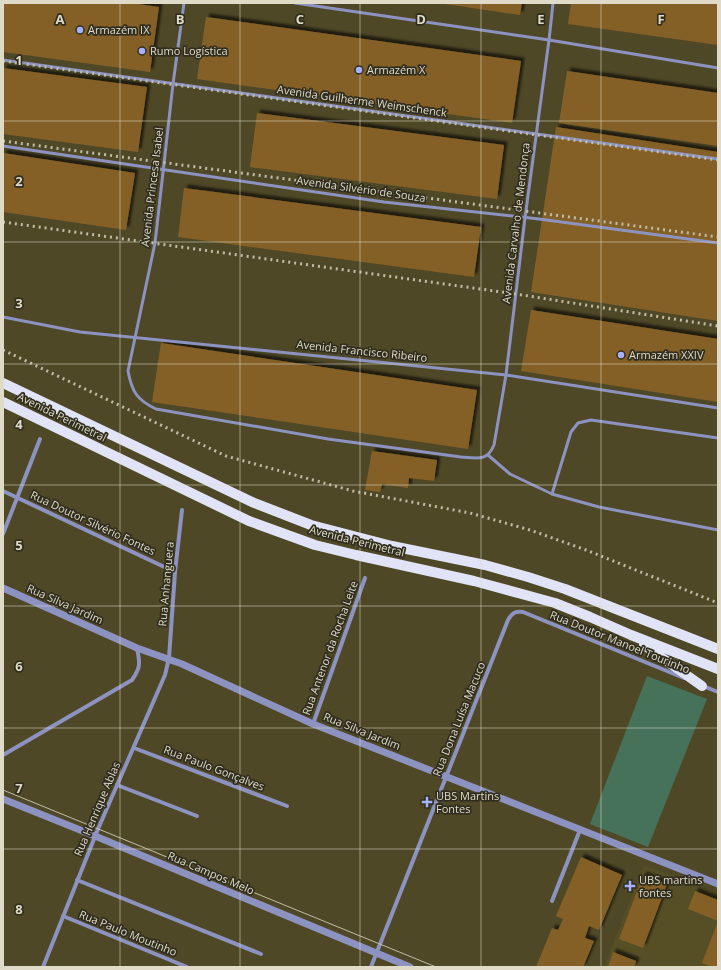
<svg xmlns="http://www.w3.org/2000/svg" width="721" height="970" font-family="'Open Sans',sans-serif">
<style>
.built{fill:#564e25}
.green{fill:#457258}
.building{fill:#846127;filter:url(#shadow)}
.lines{fill:none;stroke-linecap:round;stroke-linejoin:round}
.service{stroke:#8d93c0;stroke-width:3}
.minor{stroke:#8d93c0;stroke-width:4}
.tertiary{stroke:#8d93c0;stroke-width:7}
.primary{stroke:#e1e4f6;stroke-width:10}
.tram{stroke:#c0bca6;stroke-width:1}
.rail{stroke:#c0bca6;stroke-width:3;stroke-dasharray:2 4;stroke-linecap:butt}
.grid{fill:none;stroke:#dfdbc8;stroke-width:1;stroke-opacity:0.55}
.poi-dot{fill:#a7b1fc;stroke:#312e1f;stroke-width:1.5}
.labels{text-anchor:middle;stroke-width:3.5;stroke-linejoin:round;paint-order:stroke}
.poi-label{font-size:11px;fill:#dfdbc8;stroke:#312e1f;text-anchor:start}
.street-label{font-size:11px;fill:#dfdbc8;stroke:#312e1f}
.grid-label{font-size:13px;text-anchor:middle;font-weight:bold;fill:#dfdbc8;stroke:#312e1f;stroke-width:3.5;stroke-linejoin:round;paint-order:stroke}
</style>
<defs>
<filter id="shadow"><feDropShadow dx="3.5" dy="-3.5" stdDeviation="1" flood-color="#0009"/></filter>
</defs>
<rect width="100%" height="100%" fill="#4f4827"/>
<!-- built -->
<path class="built" d="M644,865l74,29v73h-114z"/>
<!-- green -->
<path class="green" d="M647,676l60,23 -59,148 -58,-23z"/>
<!-- building -->
<g class="building">
<path d="M3,3h128l28,4 -9,65 -147,-20z"/>
<path d="M445,3h77l-2,12 -75,-11z"/>
<path d="M571,3h147v42l-150,-21z"/>
<path d="M206,17l315,44 -9,62 -315,-44z"/>
<path d="M3,68l144,19 -9,65 -135,-18z"/>
<path d="M567,71l151,22v53l-159,-23z"/>
<path d="M257,113l247,32 -7,54 -247,-32z"/>
<path d="M556,127l162,25v169l-187,-29z"/>
<path d="M3,153l132,20 -9,57 -123,-18z"/>
<path d="M184,188l297,39 -7,50 -296,-40z"/>
<path d="M531,310l187,29v63l-197,-31z"/>
<path d="M161,343l316,47 -9,59 -316,-47z"/>
<path d="M372,451l65,9 -3,21 -25,-3 -1,10 -26,-4 -2,8 -15,-2z"/>
<path d="M581,857l41,18 -23,55 -10,-4 -4,12 9,3 -11,26h-47l16,-39 6,2 5,-11 -7,-3z"/>
<path d="M643,875l24,9 -24,64 -24,-9z"/>
<path d="M695,891l23,9v67h-6l-10,-4 16,-42 -30,-12z"/>
<path d="M613,952l23,9 -2,6h-26z"/>
</g>
<g class="lines">
<!-- service -->
<g class="service">
<path d="M184,3l-11,81 -18,159 -27,128c4,21 9,29 28,38l172,30 133,18c16,1 26,5 33,-12l12,-70 19,-157 24,-178 4,-37"/>
<path d="M295,3l254,37 169,28"/>
<path d="M3,60l715,99"/>
<path d="M3,146l381,56 155,17 179,24"/>
<path d="M3,317l77,15 426,43 212,33"/>
<path d="M488,455l22,19 42,20 47,13 119,23"/>
<path d="M552,494l19,-62 7,-9 13,-3 127,18"/>
</g>
<!-- minor -->
<g class="minor">
<path d="M3,491l172,81"/>
<path d="M3,534l37,-95"/>
<path d="M703,686l15,6"/>
<path d="M313,724l52,-146"/>
<path d="M134,748l153,58"/>
<path d="M3,755l129,-75c9,-13 8,-17 5,-32"/>
<path d="M117,785l80,31"/>
<path d="M77,880l184,74"/>
<path d="M552,901l28,-71"/>
<path d="M63,916l124,51"/>
<path d="M43,967l55,-138 67,-154 4,-17 6,-86 7,-62"/>
<path d="M371,967l137,-347c4,-7 7,-9 15,-8l161,66"/>
</g>
<!-- tertiary -->
<g class="tertiary">
<path d="M3,588l134,60 45,16 131,60 405,160"/>
<path d="M3,799l92,37 315,131"/>
</g>
<!-- primary -->
<g class="primary">
<path d="M3,383l249,119 59,23 81,21 93,19 43,12 37,12 153,60"/>
<path d="M3,402l246,119 66,24 41,10 118,26 81,22 35,14 41,18 87,34"/>
<path d="M644,645l58,41"/>
</g>
<!-- tram -->
<path class="tram" d="M3,790l433,177"/>
<!-- rail -->
<g class="rail">
<path d="M3,61l715,99"/>
<path d="M3,141l715,96"/>
<path d="M3,222l513,72 202,32"/>
<path d="M3,350l223,106 127,35 117,22 60,17 56,20 132,53"/>
</g>
</g>
<!-- grid -->
<path class="grid" d="M120,3v964M240,3v964M360,3v964M481,3v964M601,3v964M3,121h715M3,242h715M3,364h715M3,485h715M3,606h715M3,728h715M3,849h715"/>
<!-- markers -->
<g class="poi-dot">
<circle cx="80" cy="30" r="4"/>
<circle cx="142" cy="51" r="4"/>
<circle cx="359" cy="70" r="4"/>
<circle cx="621" cy="355" r="4"/>
<path d="M425 796h4v4h4v4h-4v4h-4v-4h-4v-4h4z"/>
<path d="M628 880h4v4h4v4h-4v4h-4v-4h-4v-4h4z"/>
</g>
<g class="labels">
<!-- poi labels -->
<g class="poi-label">
<text x="88" y="34">Armazém IX</text>
<text x="150" y="55">Rumo Logística</text>
<text x="367" y="74">Armazém X</text>
<text x="629" y="359">Armazém XXIV</text>
<text x="436" y="800">UBS Martins<tspan x="436" dy="13">Fontes</tspan></text>
<text x="639" y="884">UBS martins<tspan x="639" dy="13">fontes</tspan></text>
</g>
<!-- street labels -->
<g class="street-label">
<text transform="translate(362 101) rotate(8)" y="4">Avenida Guilherme Weimschenck</text>
<text transform="translate(152 187) rotate(-83)" y="4">Avenida Princesa Isabel</text>
<text transform="translate(361 189) rotate(8)" y="4">Avenida Silvério de Souza</text>
<text transform="translate(516 223) rotate(-83)" y="4">Avenida Carvalho de Mendonça</text>
<text transform="translate(362 351) rotate(6)" y="4">Avenida Francisco Ribeiro</text>
<text transform="translate(62 417) rotate(26)" y="4">Avenida Perimetral</text>
<text transform="translate(93 523) rotate(25)" y="4">Rua Doutor Silvério Fontes</text>
<text transform="translate(357 541) rotate(14)" y="4">Avenida Perimetral</text>
<text transform="translate(166 584) rotate(-85)" y="4">Rua Anhanguera</text>
<text transform="translate(65 604) rotate(24)" y="4">Rua Silva Jardim</text>
<text transform="translate(620 642) rotate(22)" y="4">Rua Doutor Manoel Tourinho</text>
<text transform="translate(330 648) rotate(-70)" y="4">Rua Antenor da Rocha Leite</text>
<text transform="translate(459 719) rotate(-68)" y="4">Rua Dona Luísa Macuco</text>
<text transform="translate(362 731) rotate(22)" y="4">Rua Silva Jardim</text>
<text transform="translate(214 768) rotate(21)" y="4">Rua Paulo Gonçalves</text>
<text transform="translate(97 809) rotate(-67)" y="4">Rua Henrique Ablas</text>
<text transform="translate(211 873) rotate(23)" y="4">Rua Campos Melo</text>
<text transform="translate(128 933) rotate(22)" y="4">Rua Paulo Moutinho</text>
</g>
</g>
<g class="grid-label">
<text x="60" y="24">A</text>
<text x="180" y="24">B</text>
<text x="300" y="24">C</text>
<text x="421" y="24">D</text>
<text x="541" y="24">E</text>
<text x="661" y="24">F</text>
<text x="19" y="65">1</text>
<text x="19" y="186">2</text>
<text x="19" y="308">3</text>
<text x="19" y="429">4</text>
<text x="19" y="550">5</text>
<text x="19" y="671">6</text>
<text x="19" y="793">7</text>
<text x="19" y="914">8</text>
</g>
<!-- border -->
<rect width="721" height="970" fill="none" stroke="#dfdbc8" stroke-width="8"/>
</svg>
